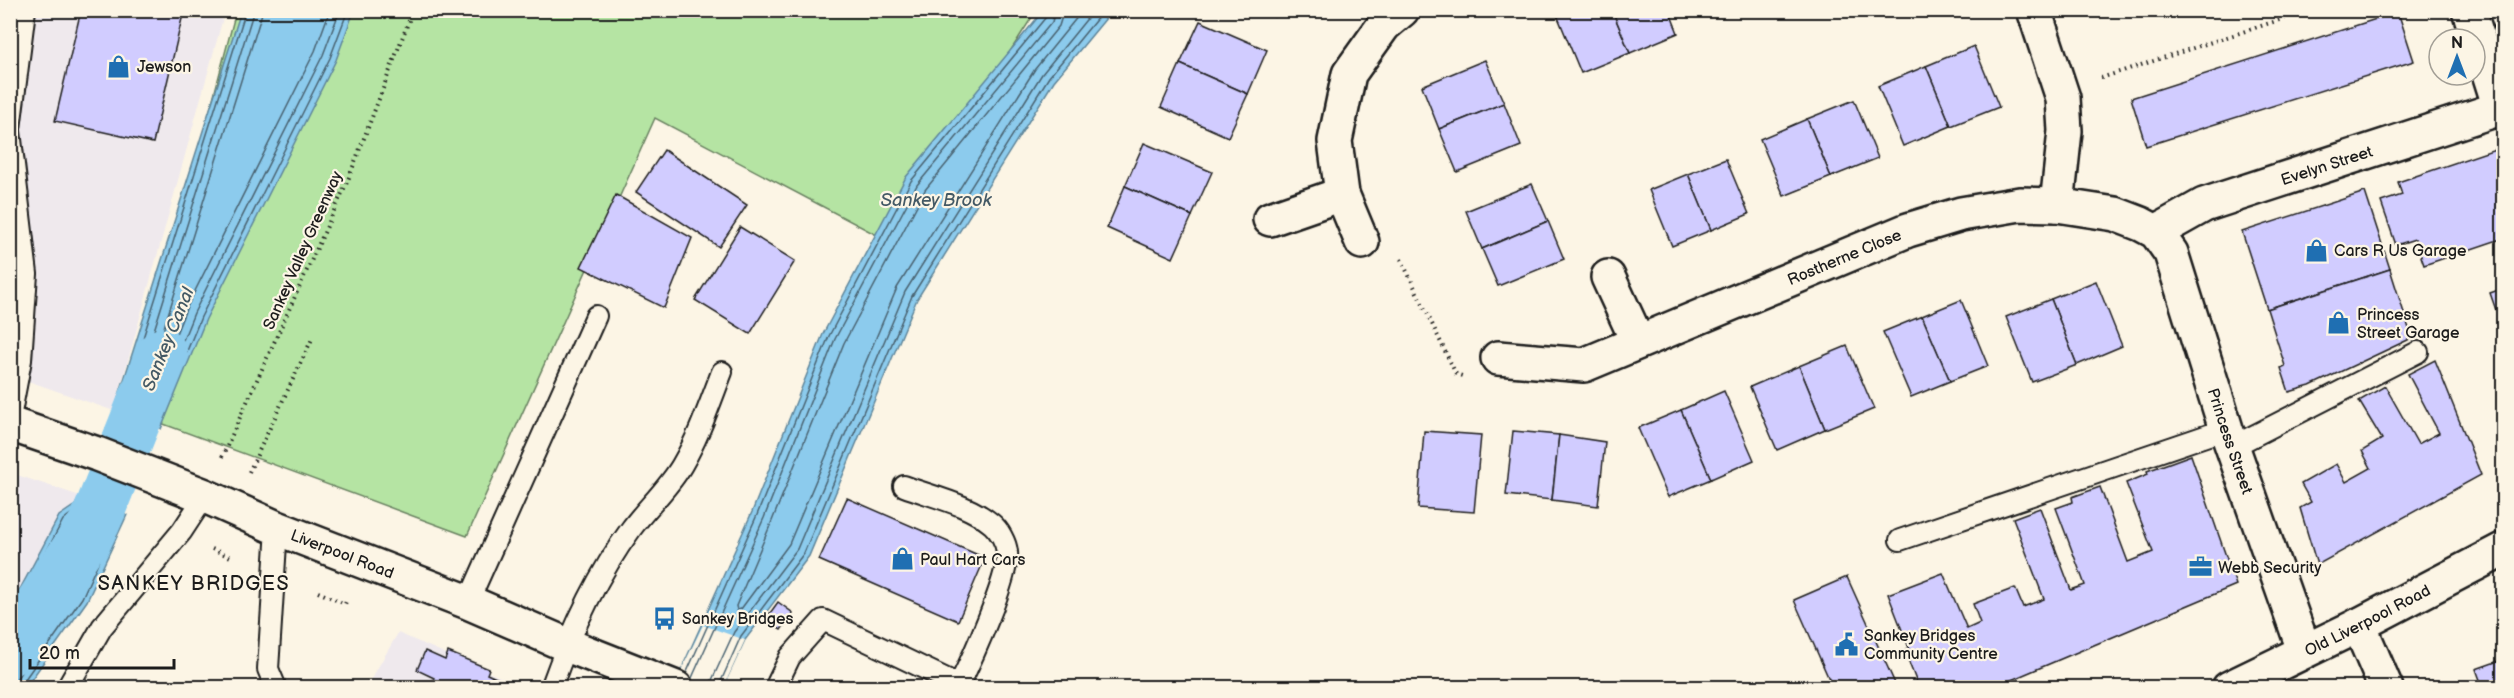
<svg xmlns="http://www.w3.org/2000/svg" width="2514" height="698" font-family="'Balsamiq Sans',sans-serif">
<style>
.built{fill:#efe9ed}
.green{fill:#b5e4a3;stroke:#688060;stroke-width:1.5}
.water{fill:#8ccbed;stroke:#5f8599;stroke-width:1.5}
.pier{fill:#fcf5e5}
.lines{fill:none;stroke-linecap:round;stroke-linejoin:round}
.shore{stroke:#496270;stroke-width:1.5}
.canal{stroke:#8ccbed;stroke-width:51}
.building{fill:#d1ccff;stroke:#1c1c1c;stroke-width:1.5}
.service-casing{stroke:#1c1c1c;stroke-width:24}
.minor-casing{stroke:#1c1c1c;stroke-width:38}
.tertiary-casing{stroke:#1c1c1c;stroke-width:38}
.path{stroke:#1c1c1c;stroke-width:4;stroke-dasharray:1.5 4.5;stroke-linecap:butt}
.service{stroke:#fcf5e5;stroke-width:20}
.minor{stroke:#fcf5e5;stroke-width:33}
.tertiary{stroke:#fcf5e5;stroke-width:33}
.labels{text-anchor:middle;stroke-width:4.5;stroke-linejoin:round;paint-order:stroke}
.poi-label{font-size:16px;fill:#1c1c1c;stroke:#fcf5e5;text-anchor:start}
.street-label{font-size:16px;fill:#1c1c1c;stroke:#fcf5e5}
.water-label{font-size:18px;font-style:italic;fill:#435965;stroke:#fcf5e5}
.quarter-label{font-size:20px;letter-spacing:1.5px;fill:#1c1c1c;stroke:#fcf5e5}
</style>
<rect width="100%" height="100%" fill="#fcf5e5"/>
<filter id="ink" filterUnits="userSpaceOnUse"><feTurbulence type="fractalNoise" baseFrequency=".0167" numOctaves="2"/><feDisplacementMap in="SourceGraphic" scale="12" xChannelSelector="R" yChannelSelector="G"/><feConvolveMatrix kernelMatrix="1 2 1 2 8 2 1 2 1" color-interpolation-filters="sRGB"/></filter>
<g filter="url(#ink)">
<!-- built -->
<g class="built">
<path d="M11,11h214l-111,400 -103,-36z"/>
<path d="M11,473l69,23 -5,9 -16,11 -39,73 -9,8z"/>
<path d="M398,633l125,54 -157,1z"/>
</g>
<!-- green -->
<path class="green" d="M236,11h800l-148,230 -233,-123 -188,418 -336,-124z"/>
<!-- water -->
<g class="water">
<path d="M241,11h113l-18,49 -130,259 -45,110 -47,-18z"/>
<path d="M1043,11h69l-58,70 -137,218 -108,257 -64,84 -22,47 -50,1 79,-176 71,-178 83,-157z"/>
<path d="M80,496l47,19 -40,86 -61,86h-15v-90l9,-8 39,-73 16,-11z"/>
</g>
<!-- pier -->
<g class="pier">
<path d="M114,411l47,18 -1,3 -47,-18z"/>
<path d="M82,494l47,18 -2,3 -47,-19z"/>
<path d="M703,625l42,15 -22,48 -50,-1z"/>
</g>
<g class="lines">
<!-- shore -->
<g class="shore">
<path d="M246,10l-124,395 2,4 31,11 4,-1 42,-102 129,-259 18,-48"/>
<path d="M254,10l-122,391 1,3 18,7 4,-2 39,-96 129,-258 17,-45"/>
<path d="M263,10l-120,385 3,4 4,-1 36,-89 129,-258 15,-41"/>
<path d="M1064,10l-5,16 -134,164 -81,153 -72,178 -36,85 1,4 4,-1 48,-65 108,-256 138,-219 48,-59"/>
<path d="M10,601l6,-1 9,-8 38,-72 19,-15 36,13 -36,80 -59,84 -1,6"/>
<path d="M10,609c26,-2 45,-62 58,-82 4,-6 12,-9 18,-13l21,8 -32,72 -58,84 -3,10"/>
<path d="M10,618c32,-1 52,-63 66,-87l11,-7 8,2v4l-27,59 -58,82"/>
<path d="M686,674l71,-159 72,-179 82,-155 135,-164 1,-7"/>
<path d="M691,680l73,-162 71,-179 82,-154 135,-163 3,-12"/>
<path d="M711,688l1,-8 22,-48 63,-83 108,-257 137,-218 52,-64"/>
<path d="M718,688l23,-52 63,-83 108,-257 137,-219 55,-67"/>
</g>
<!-- canal -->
<path class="canal" d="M10,650l85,-128 67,-168"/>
</g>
<!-- building -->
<g class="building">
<path d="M81,10h103l-31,133 -98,-22z"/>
<path d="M1268,10h13l-7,7z"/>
<path d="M1555,10h57l18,43 -49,20z"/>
<path d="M1612,10h57l9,23 -48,20z"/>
<path d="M2398,12l16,49 -268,85 -15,-48z"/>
<path d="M1200,21l67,29 -19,44 -68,-30z"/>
<path d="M1974,46l25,61 -48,19 -25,-60z"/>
<path d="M1485,60l19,43 -65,26 -17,-43z"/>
<path d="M1180,64l68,30 -20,43 -67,-30z"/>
<path d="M1926,66l25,60 -48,20 -25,-60z"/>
<path d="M1854,100l24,58 -47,19 -24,-58z"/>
<path d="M1504,103l17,43 -64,26 -18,-43z"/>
<path d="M1807,119l24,58 -47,19 -24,-57z"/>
<path d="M1144,143l68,29 -20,44 -67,-30z"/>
<path d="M2504,146v92l-80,27 -9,-26 -19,6 -15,-43 21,-7 -4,-13z"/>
<path d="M664,150l83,55 -28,42 -83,-55z"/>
<path d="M1726,159l23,55 -38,16 -23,-56z"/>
<path d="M1688,174l23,56 -39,16 -23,-56z"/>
<path d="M1532,184l16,37 -66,28 -16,-38z"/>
<path d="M1125,186l67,30 -19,42 -66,-30z"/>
<path d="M2365,192l25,77 -123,40 -25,-77z"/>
<path d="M616,195l76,43 -28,70 -83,-41z"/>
<path d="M1548,221l16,38 -66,27 -16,-37z"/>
<path d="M740,227l55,34 -45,73 -55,-34z"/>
<path d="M2390,269l22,69 -102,48 -21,6 -8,-24 4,-2 -18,-57z"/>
<path d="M2096,281l26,65 -45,19 -26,-66z"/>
<path d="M2504,288v41l-1,1 -13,-37z"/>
<path d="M2051,299l26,66 -45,17 -26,-65z"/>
<path d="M1961,300l27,66 -38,15 -28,-65z"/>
<path d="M1922,316l28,65 -39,16 -28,-65z"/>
<path d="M1847,346l27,63 -49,20 -26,-63z"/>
<path d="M2435,360l46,115 -164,90 -17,-57 11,-6 -10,-18 35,-20 10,18 25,-14 -9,-17 20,-12 -23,-38 26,-15 33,58 21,-11 -31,-59z"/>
<path d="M1799,366l26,63 -48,21 -27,-63z"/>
<path d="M1724,391l30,69 -43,19 -30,-69z"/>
<path d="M1681,410l30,69 -43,18 -30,-69z"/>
<path d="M1424,431l57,4 -7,77 -56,-4z"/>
<path d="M1513,431l46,4 -7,65 -46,-5z"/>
<path d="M1559,435l46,7 -7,64 -46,-6z"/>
<path d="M2191,455l45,130 -239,101v2h-78l-15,-38 5,-2 -21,-54 55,-21 24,56 13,-6 -7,-19 42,-16 8,19 21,-8 -31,-81 27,-10 31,82 14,-5 -29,-77 17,-6 -1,-5 28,-10 28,75 25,-10 -27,-69 22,-9 -1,-3z"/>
<path d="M847,498l138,60 -27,63 -139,-61z"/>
<path d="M1847,577l50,111h-64l-39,-88z"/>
<path d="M778,602l15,11 -12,17 -16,-10z"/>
<path d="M425,651l20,9 3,-8 41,17 -2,5 32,14h-89l4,-10 -17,-8z"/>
<path d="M2504,659v29h-21l-7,-19z"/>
</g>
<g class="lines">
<defs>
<g id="service">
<path d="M10,129l15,-119"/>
<path d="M10,131l17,143 -6,86 -11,58"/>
<path d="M2232,447l186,-95"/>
<path d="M904,486c29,11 64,18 88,38 7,6 14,18 15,28 3,23 -36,109 -48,133l1,3"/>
<path d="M1900,540l326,-111"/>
<path d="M468,602l128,-286"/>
<path d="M67,688l35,-61 80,-96 23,-35"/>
<path d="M276,688l-8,-19 9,-141"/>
<path d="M551,688c20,-56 45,-111 80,-159 17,-23 37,-40 51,-64 17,-29 28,-62 40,-93"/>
<path d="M775,688l15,-31 33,-37 136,65"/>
</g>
<g id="minor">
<path d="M2034,10l29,88 2,33 -8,74"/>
<path d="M2469,10l31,98"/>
<path d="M1270,219l72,-25"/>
<path id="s1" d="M2156,232l48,-27 300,-98"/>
<path d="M1362,242l-20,-48 -7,-53 14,-67 35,-49 18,-15"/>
<path d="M1608,277l30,65"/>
<path id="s2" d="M1498,358l86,7 324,-135 53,-16 59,-10 37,1 58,9 26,10 15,8 15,21 55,176 78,221"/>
<path d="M2359,625l27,63"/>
</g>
<g id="tertiary">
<path id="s3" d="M10,424l87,30 108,42 72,32 191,74 99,43 109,43"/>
<path id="s4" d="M2229,688l130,-63 145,-76"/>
</g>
</defs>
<!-- service casing -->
<use href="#service" class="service-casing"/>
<!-- minor casing -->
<use href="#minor" class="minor-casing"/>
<!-- tertiary casing -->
<use href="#tertiary" class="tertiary-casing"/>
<!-- path -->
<g class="path">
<path d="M2101,78l209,-68"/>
<path d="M1401,259l55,115 6,2"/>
<path d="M222,457l126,-277 65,-170"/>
<path d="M249,472l63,-133"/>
<path d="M212,549l21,9"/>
<path d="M318,592l27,12 2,-5"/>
</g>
<!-- service -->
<use href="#service" class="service"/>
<!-- minor -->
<use href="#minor" class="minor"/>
<!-- tertiary -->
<use href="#tertiary" class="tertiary"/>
</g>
</g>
<!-- icons -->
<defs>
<symbol id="shop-bare" viewBox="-9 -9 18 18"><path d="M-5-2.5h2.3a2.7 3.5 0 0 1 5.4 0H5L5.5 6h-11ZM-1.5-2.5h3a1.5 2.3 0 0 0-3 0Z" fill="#1f6fb2" stroke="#fcf5e5" stroke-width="2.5" paint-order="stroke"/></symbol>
<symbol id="office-bare" viewBox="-9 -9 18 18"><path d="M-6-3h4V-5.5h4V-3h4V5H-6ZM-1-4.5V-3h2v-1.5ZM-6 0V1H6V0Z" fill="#1f6fb2" stroke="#fcf5e5" stroke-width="2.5" paint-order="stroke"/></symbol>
<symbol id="bus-bare" viewBox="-9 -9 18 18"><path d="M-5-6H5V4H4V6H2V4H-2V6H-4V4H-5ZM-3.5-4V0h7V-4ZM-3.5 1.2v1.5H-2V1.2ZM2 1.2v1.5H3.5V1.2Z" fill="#1f6fb2" stroke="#fcf5e5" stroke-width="2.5" paint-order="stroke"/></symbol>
<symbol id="civic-bare" viewBox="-9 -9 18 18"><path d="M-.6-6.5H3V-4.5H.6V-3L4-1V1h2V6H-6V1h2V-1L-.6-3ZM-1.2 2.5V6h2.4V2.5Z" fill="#1f6fb2" stroke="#fcf5e5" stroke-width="2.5" paint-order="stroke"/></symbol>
</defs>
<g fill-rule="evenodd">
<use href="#shop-bare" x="102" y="50" width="33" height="33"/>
<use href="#shop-bare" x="2300" y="234" width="33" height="33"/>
<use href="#shop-bare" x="2322" y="306" width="33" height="33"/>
<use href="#shop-bare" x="886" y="542" width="33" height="33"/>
<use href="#office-bare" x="2184" y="550" width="33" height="33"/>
<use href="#bus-bare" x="648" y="602" width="33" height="33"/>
<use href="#civic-bare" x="1830" y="628" width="33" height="33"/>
</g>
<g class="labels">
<!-- poi labels -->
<g class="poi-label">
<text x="137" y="72">Jewson</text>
<text x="2334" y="256">Cars R Us Garage</text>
<text x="2357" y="320">Princess<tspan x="2357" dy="18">Street Garage</tspan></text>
<text x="920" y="565">Paul Hart Cars</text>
<text x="2218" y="573">Webb Security</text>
<text x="682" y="624">Sankey Bridges</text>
<text x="1864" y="641">Sankey Bridges<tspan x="1864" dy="18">Community Centre</tspan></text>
</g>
<!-- street labels -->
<g class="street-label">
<text dy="6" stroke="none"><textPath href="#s1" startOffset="184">Evelyn Street</textPath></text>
<text transform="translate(302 250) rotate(-66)" y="6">Sankey Valley Greenway</text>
<text dy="6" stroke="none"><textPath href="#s2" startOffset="368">Rostherne Close</textPath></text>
<text dy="6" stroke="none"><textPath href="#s2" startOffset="916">Princess Street</textPath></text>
<text dy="6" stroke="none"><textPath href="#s3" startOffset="357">Liverpool Road</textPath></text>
<text dy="6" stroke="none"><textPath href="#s4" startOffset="154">Old Liverpool Road</textPath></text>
</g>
<!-- water labels -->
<g class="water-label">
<text x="936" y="206">Sankey Brook</text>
<text transform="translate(168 339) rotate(-68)" y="6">Sankey Canal</text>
</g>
<!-- quarter labels -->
<g class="quarter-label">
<text x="194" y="590">SANKEY BRIDGES</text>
</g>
</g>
<!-- margin -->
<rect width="2514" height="698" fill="none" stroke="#fcf5e5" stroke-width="36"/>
<rect x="18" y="18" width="2478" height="662" fill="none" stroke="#1c1c1c" stroke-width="2" filter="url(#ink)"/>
<!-- north arrow -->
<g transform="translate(2457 57)"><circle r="28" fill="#fcf5e5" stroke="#a29e95" stroke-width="1.5"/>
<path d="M0-4.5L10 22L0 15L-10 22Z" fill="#1f6fb2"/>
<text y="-9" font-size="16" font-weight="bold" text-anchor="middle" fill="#1c1c1c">N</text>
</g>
<!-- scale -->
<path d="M30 659v9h144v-9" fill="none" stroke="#1c1c1c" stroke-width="3"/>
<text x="39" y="659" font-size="18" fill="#1c1c1c" stroke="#fcf5e5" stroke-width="4.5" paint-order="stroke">20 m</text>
</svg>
